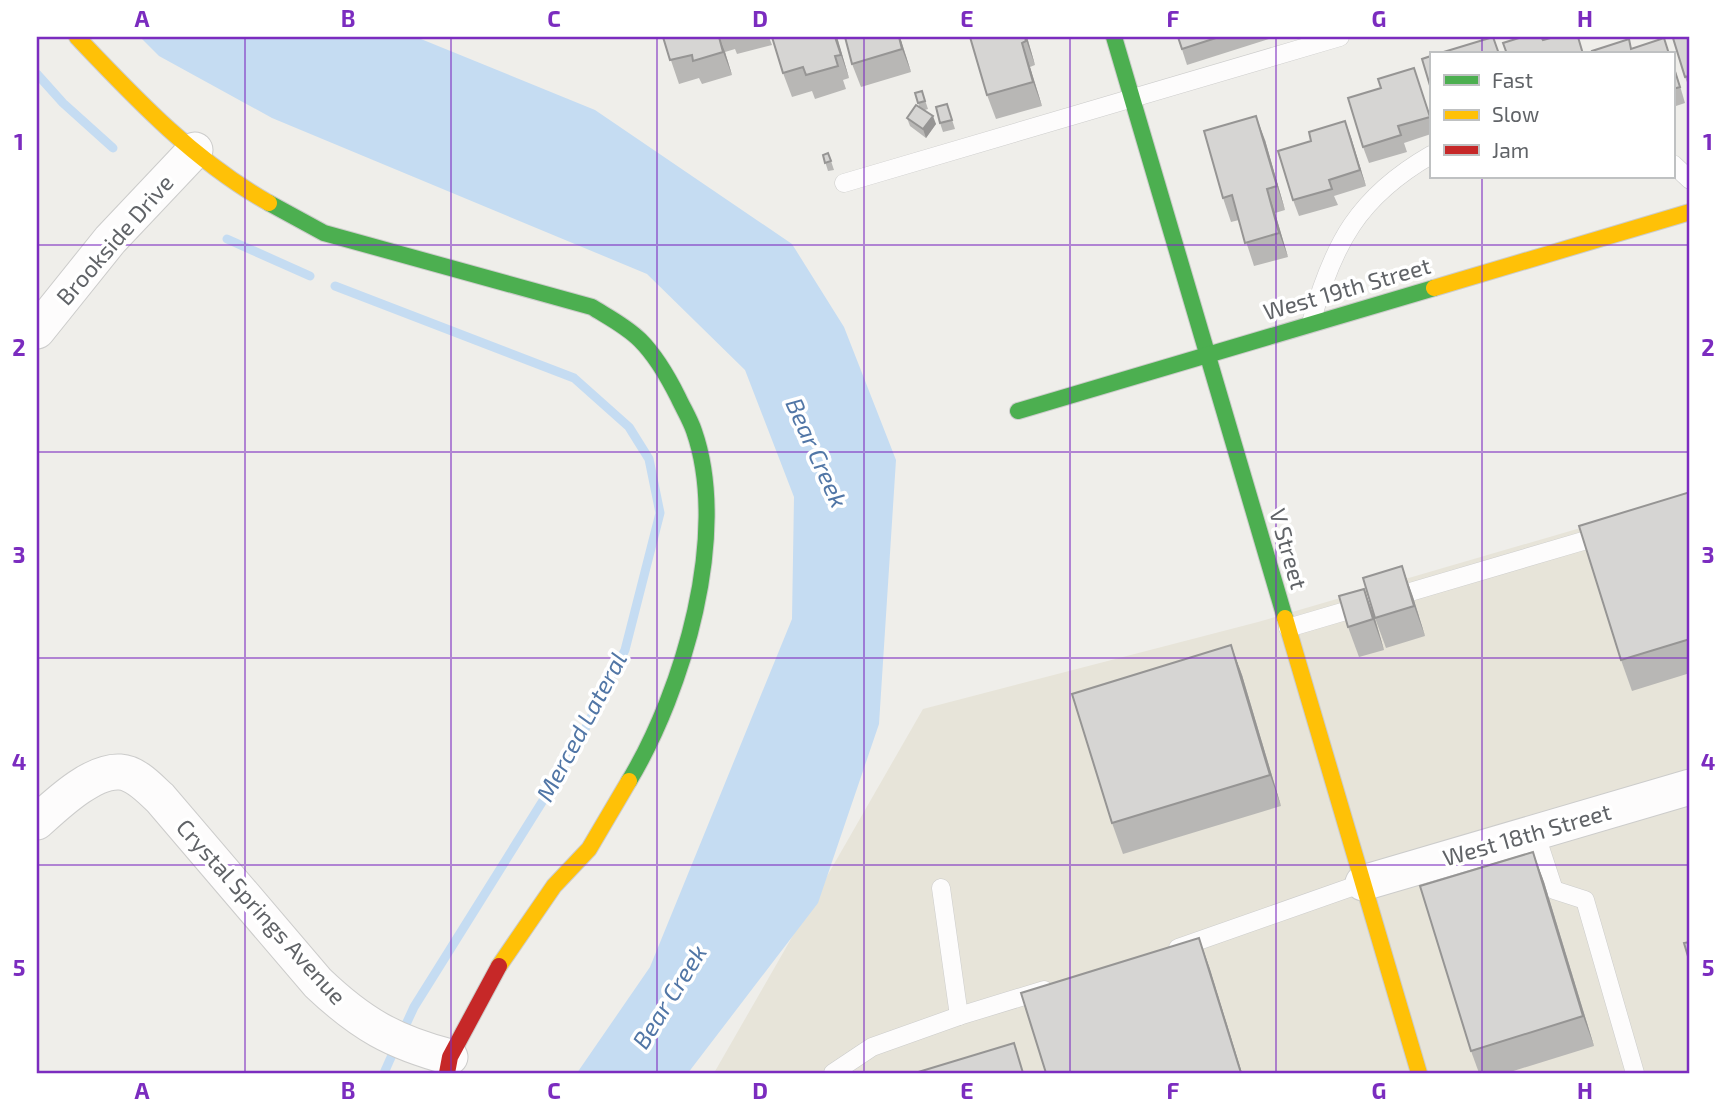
<svg xmlns="http://www.w3.org/2000/svg" width="1727" height="1110" font-family="'Exo 2',sans-serif">
<style>
.commercial{fill:#e7e4d9}
.water{fill:#c5dcf2}
.lines{fill:none;stroke-linecap:round;stroke-linejoin:round}
.stream{stroke:#c5dcf2;stroke-width:9}
.lane-casing{stroke:#cccccb;stroke-width:19}
.street-casing{stroke:#cccccb;stroke-width:37}
.fast-casing{stroke:#cccccb;stroke-width:18}
.slow-casing{stroke:#cccccb;stroke-width:18}
.jam-casing{stroke:#cccccb;stroke-width:18}
.lane{stroke:#fdfcfc;stroke-width:18}
.street{stroke:#fdfcfc;stroke-width:35}
.fast{stroke:#4caf50;stroke-width:16}
.slow{stroke:#ffc107;stroke-width:16}
.jam{stroke:#c62828;stroke-width:16}
.wall{fill:#b8b7b5}
.shaded-wall{fill:#969594}
.building{fill:#d6d5d3;stroke:#969594;stroke-width:2}
.grid{fill:none;stroke:#7b2cbf;stroke-width:2;stroke-opacity:0.55}
.labels{text-anchor:middle;stroke-width:7;stroke-linejoin:round;paint-order:stroke}
.street-label{font-size:23px;fill:#606367;stroke:#fff}
.water-label{font-size:24px;font-style:italic;fill:#5176a6;stroke:#fff}
.neatline{fill:none;stroke:#7b2cbf;stroke-width:2.5}
.grid-label{font-size:23px;text-anchor:middle;font-weight:bold;fill:#7b2cbf}
</style>
<rect width="100%" height="100%" fill="#efeeea"/>
<!-- commercial -->
<path class="commercial" d="M1690,496v577h-976l209,-364 335,-87z"/>
<!-- water -->
<path class="water" d="M140,37h276l179,73 197,134 52,83 52,133 -17,264 -61,179 -130,170h-111l73,-106 142,-348 2,-122 -49,-127 -98,-96 -375,-156 -113,-62z"/>
<g class="lines">
<!-- stream -->
<g class="stream">
<path d="M37,74l26,29 50,45"/>
<path d="M227,239l83,37"/>
<path d="M335,286l239,92 55,49 20,32 11,54 -35,137 -51,101 -160,256 -12,26"/>
<path d="M384,1073l12,-27"/>
</g>
<defs>
<g id="lane">
<path d="M1673,164l17,16"/>
<path d="M844,183l496,-146"/>
<path d="M1311,323c22,-79 47,-126 120,-168"/>
<path d="M1288,628l319,-94"/>
<path d="M1535,832l19,58 31,10 50,173"/>
<path d="M941,888l18,128"/>
<path d="M1178,948l185,-65"/>
<path d="M833,1073l39,-26 87,-31 85,-26"/>
</g>
<g id="street">
<path d="M37,331l73,-91 85,-90"/>
<path d="M37,822c19,-17 55,-52 83,-50 16,1 29,16 40,26l158,185c43,41 75,59 132,74"/>
<path d="M1363,883l327,-96"/>
</g>
<g id="fast">
<path d="M1114,37l171,581"/>
<path d="M269,203l55,30 268,74c16,10 34,19 48,33 16,16 28,37 38,57 5,11 12,22 16,34 36,103 -11,260 -65,350"/>
<path d="M1018,411l416,-123"/>
</g>
<g id="slow">
<path d="M77,37c58,61 117,124 192,166"/>
<path d="M1434,288l256,-76"/>
<path d="M1285,618l134,455"/>
<path d="M499,966l55,-80 35,-37 40,-68"/>
</g>
<path id="jam" d="M447,1073l3,-16 49,-91"/>
</defs>
<!-- lane casing -->
<use href="#lane" class="lane-casing"/>
<!-- street casing -->
<use href="#street" class="street-casing"/>
<!-- fast casing -->
<use href="#fast" class="fast-casing"/>
<!-- slow casing -->
<use href="#slow" class="slow-casing"/>
<!-- jam casing -->
<use href="#jam" class="jam-casing"/>
<!-- lane -->
<use href="#lane" class="lane"/>
<!-- street -->
<use href="#street" class="street"/>
<!-- fast -->
<use href="#fast" class="fast"/>
<!-- slow -->
<use href="#slow" class="slow"/>
<!-- jam -->
<use href="#jam" class="jam"/>
</g>
<!-- wall -->
<g class="wall">
<path d="M663,37h106l3,8 -35,9 -2,-5 -10,3 7,23 -30,9 -3,-6 -20,6z"/>
<path d="M837,37l12,41 -6,2 3,9 -31,10 -3,-8 -20,6 -9,-24z"/>
<path d="M900,37l11,35 -50,15 -9,-23z"/>
<path d="M1027,37l8,28 -5,2 12,39 -46,13 -9,-24z"/>
<path d="M1178,37h97l-88,28z"/>
<path d="M1690,37v53l-5,-13z"/>
<path d="M1673,62l12,41 -12,4z"/>
<path d="M1414,68l17,51v15l-27,9 3,9 -38,11 -6,-16 18,-59z"/>
<path d="M922,91l6,18 -3,1 11,14 -10,14 -16,-12 -3,-8 12,-12 -4,-13z"/>
<path d="M947,104l8,25 -12,3 -3,-9z"/>
<path d="M1345,121l21,65 -32,10 4,9 -39,11 -6,-16 18,-59z"/>
<path d="M1265,140l20,70 -10,3 13,44 -34,9 -15,-46 -8,2 -8,-24z"/>
<path d="M823,155l8,6 3,9 -6,1z"/>
<path d="M1690,492v181l-58,18 -11,-31z"/>
<path d="M1402,566l11,31 12,39 -39,12 -11,-30z"/>
<path d="M1364,589l11,30 9,31 -25,7 -11,-30z"/>
<path d="M1231,645l11,30 39,131 -158,48 -11,-31z"/>
<path d="M1533,852l11,30 50,164 -87,27h-28l-8,-22z"/>
</g>
<!-- shaded-wall -->
<g class="shaded-wall">
<path d="M719,37l6,15 7,23 -9,-23z"/>
<path d="M835,37h2l12,41 -8,-23z"/>
<path d="M899,37h1l11,35 -9,-23z"/>
<path d="M1025,37h2l8,28z"/>
<path d="M1022,43l8,24 12,39 -9,-24z"/>
<path d="M933,116l3,8 -10,14 -3,-9z"/>
<path d="M1256,116l9,24 20,70 -8,-24z"/>
<path d="M1345,121l6,16 15,49 -6,-16z"/>
<path d="M1267,189l8,24 13,44 -9,-24z"/>
<path d="M1402,566l11,31 12,39 -11,-30z"/>
<path d="M1364,589l11,30 9,31 -11,-31z"/>
<path d="M1231,645l11,30 39,131 -11,-31z"/>
<path d="M1533,852l11,30 50,164 -11,-30z"/>
<path d="M1199,938l11,31 32,104h-1z"/>
</g>
<!-- building -->
<g class="building">
<path d="M663,37h56l4,15 -30,9 -1,-6 -22,5z"/>
<path d="M772,37h63l6,18 -6,1 3,10 -32,9 -3,-8 -20,6z"/>
<path d="M845,37h54l3,12 -50,15z"/>
<path d="M970,37h55l1,4 -4,2 11,39 -46,13z"/>
<path d="M1178,37h41l-37,12z"/>
<path d="M1493,37l6,17h-62z"/>
<path d="M1522,37h19l2,3 11,-3h24l5,17h-76l-4,-11z"/>
<path d="M1679,37h11v44l-1,-5 -4,1 -12,-39z"/>
<path d="M1664,38l5,16h-76l-1,-3 37,-12 2,10z"/>
<path d="M1431,56v33l-9,-30z"/>
<path d="M1673,65l7,22 -7,2z"/>
<path d="M1414,68l16,49 -32,9 3,9 -38,12 -15,-49 33,-10 -3,-9z"/>
<path d="M922,91l3,10 -7,2 -3,-10z"/>
<path d="M947,104l5,16 -12,3 -4,-16z"/>
<path d="M916,105l17,11 -10,13 -16,-11z"/>
<path d="M1256,116l21,70 -10,3 12,44 -34,10 -13,-48 -9,3 -19,-67z"/>
<path d="M1345,121l15,49 -31,10 3,9 -39,11 -15,-49 33,-10 -2,-9z"/>
<path d="M828,153l3,8 -6,2 -2,-8z"/>
<path d="M1690,492v147l-69,21 -42,-134z"/>
<path d="M1402,566l12,40 -39,12 -12,-40z"/>
<path d="M1364,589l9,30 -25,8 -9,-31z"/>
<path d="M1231,645l39,130 -158,48 -40,-129z"/>
<path d="M1533,852l50,164 -112,35 -51,-165z"/>
<path d="M1199,938l42,135h-195l-25,-80z"/>
<path d="M1690,942v21l-6,-20z"/>
<path d="M1014,1043l9,30h-108z"/>
</g>
<!-- grid -->
<path class="grid" d="M245,37v1036M451,37v1036M657,37v1036M864,37v1036M1070,37v1036M1276,37v1036M1482,37v17M1482,177v896M37,245h1653M37,452h1653M37,658h1653M37,865h1653"/>
<g class="labels">
<!-- street labels -->
<g class="street-label">
<text transform="translate(115 240) rotate(-49)" y="8">Brookside Drive</text>
<text transform="translate(1347 289) rotate(-16)" y="8">West 19th Street</text>
<text transform="translate(1288 549) rotate(74)" y="8">V Street</text>
<text transform="translate(1527 835) rotate(-16)" y="8">West 18th Street</text>
<text transform="translate(261 912) rotate(48)" y="8">Crystal Springs Avenue</text>
</g>
<!-- water labels -->
<g class="water-label">
<text transform="translate(816 453) rotate(66)" y="8">Bear Creek</text>
<text transform="translate(582 727) rotate(-62)" y="8">Merced Lateral</text>
<text transform="translate(670 997) rotate(-58)" y="8">Bear Creek</text>
</g>
</g>
<!-- border -->
<rect width="1727" height="1110" fill="none" stroke="#ffffff" stroke-width="77"/>
<!-- legend -->
<rect x="1430" y="52" width="245" height="126" fill="#ffffff" stroke="#bfc1c2" stroke-width="2"/>
<rect x="1444" y="75" width="35" height="10" fill="#4caf50" stroke="#bfc1c2" stroke-width="2"/>
<text x="1492" y="88" font-size="21" fill="#606367">Fast</text>
<rect x="1444" y="110" width="35" height="10" fill="#ffc107" stroke="#bfc1c2" stroke-width="2"/>
<text x="1492" y="122" font-size="21" fill="#606367">Slow</text>
<rect x="1444" y="145" width="35" height="10" fill="#c62828" stroke="#bfc1c2" stroke-width="2"/>
<text x="1492" y="158" font-size="21" fill="#606367">Jam</text>
<rect x="38" y="38" width="1650" height="1034" class="neatline"/>
<g class="grid-label">
<text x="142" y="27">A</text>
<text x="348" y="27">B</text>
<text x="554" y="27">C</text>
<text x="760" y="27">D</text>
<text x="967" y="27">E</text>
<text x="1173" y="27">F</text>
<text x="1379" y="27">G</text>
<text x="1585" y="27">H</text>
<text x="19" y="150">1</text>
<text x="1708" y="150">1</text>
<text x="19" y="356">2</text>
<text x="1708" y="356">2</text>
<text x="19" y="563">3</text>
<text x="1708" y="563">3</text>
<text x="19" y="770">4</text>
<text x="1708" y="770">4</text>
<text x="19" y="976">5</text>
<text x="1708" y="976">5</text>
<text x="142" y="1099">A</text>
<text x="348" y="1099">B</text>
<text x="554" y="1099">C</text>
<text x="760" y="1099">D</text>
<text x="967" y="1099">E</text>
<text x="1173" y="1099">F</text>
<text x="1379" y="1099">G</text>
<text x="1585" y="1099">H</text>
</g>
</svg>
